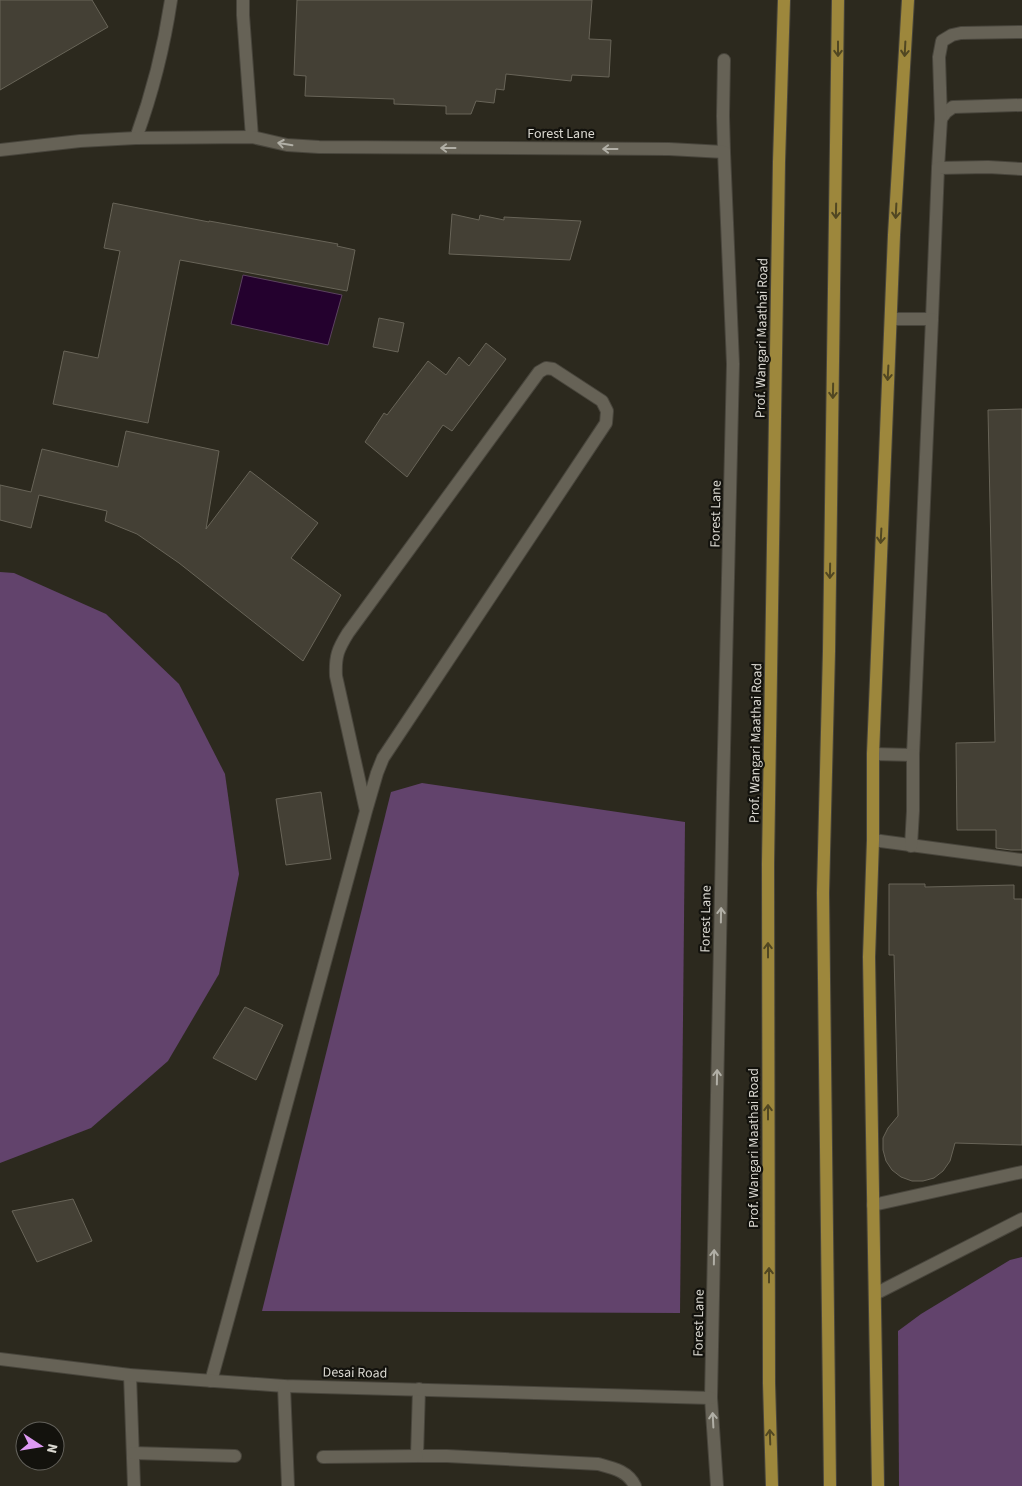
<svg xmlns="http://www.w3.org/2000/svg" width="1022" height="1486" font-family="'Source Sans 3',sans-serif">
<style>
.green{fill:#62436c}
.water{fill:#24012e;stroke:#5b425f}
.building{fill:#444035;stroke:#686458}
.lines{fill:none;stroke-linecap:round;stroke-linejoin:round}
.lane-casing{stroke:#48453c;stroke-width:14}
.street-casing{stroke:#48453c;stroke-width:14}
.primary-casing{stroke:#48453c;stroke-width:14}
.lane{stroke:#666256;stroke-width:12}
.street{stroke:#666256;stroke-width:12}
.primary{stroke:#9d873c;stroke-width:12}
.oneway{stroke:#514722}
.oneway2{stroke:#b1afa6}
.labels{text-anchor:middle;stroke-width:4.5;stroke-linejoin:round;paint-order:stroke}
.street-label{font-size:14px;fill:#dad8d1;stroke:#13120d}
</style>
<rect width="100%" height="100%" fill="#2c291e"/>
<!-- green -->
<g class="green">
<path d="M0,572l14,1 92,41 73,70 46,90 14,100 -20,100 -51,87 -77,67 -91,35z"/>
<path d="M422,783l263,39 -5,491 -418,-2 129,-519z"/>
<path d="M1022,1257v229h-123l-1,-155 23,-17 89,-54z"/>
</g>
<!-- water -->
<path class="water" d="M243,275l99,20 -14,50 -97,-21z"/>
<!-- building -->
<g class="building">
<path d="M0,0h92l16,27 -108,63z"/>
<path d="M297,0h295l-3,39 22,1 -2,37 -37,-2 -1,6 -65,-7 -2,16 -8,-1 -2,14 -18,-2 -5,13h-25v-8l-52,-2v-5l-89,-3 1,-20 -12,-1z"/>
<path d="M113,203l96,19v-1l129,23 -1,2 18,4 -8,41 -167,-31 -32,163 -95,-19 11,-53 34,7 22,-107 -16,-3z"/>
<path d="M452,214l27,6 1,-5 24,5v-3l77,4 -11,39 -121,-6z"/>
<path d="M379,318l25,5 -6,29 -25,-5z"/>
<path d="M486,343l20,16 -54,72 -9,-6 -36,52 -42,-35 19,-29 3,2 41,-54 18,14 13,-18 10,9z"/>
<path d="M1022,409v441h-11l-15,-2v-18h-39l-1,-87 39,-1 -7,-332z"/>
<path d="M126,431l93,20 -13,78 44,-58 68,52 -27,35 50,37 -38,66 -124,-98 -42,-29 -32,-13 2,-10 -68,-16 -8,33 -31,-8v-35l31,7 11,-43 76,18z"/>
<path d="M321,792l10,67 -45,6 -10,-66z"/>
<path d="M889,884h36v3l89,-2v14h8v246l-67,-2 -5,18 -7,10 -9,7 -11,3h-11l-11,-4 -9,-7 -6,-9 -3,-11v-12l5,-10 10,-12 -4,-161h-5z"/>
<path d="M245,1007l38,18 -27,55 -43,-22z"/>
<path d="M73,1199l19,42 -55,21 -25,-51z"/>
</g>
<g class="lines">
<defs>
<g id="lane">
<path d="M724,60l-1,56 1,36"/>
<path d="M941,119l5,-7 7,-5 69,-2"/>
<path d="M136,138c16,-44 28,-91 35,-138"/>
<path d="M938,168l3,-49 -2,-62 3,-16 10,-6 9,-2 61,-1"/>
<path d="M891,319h41l6,-151 50,-1 34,2"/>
<path d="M873,754l40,1 19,-436"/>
<path d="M873,840l149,20"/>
<path d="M911,846l2,-35v-56"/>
<path d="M873,1205l149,-33"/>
<path d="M875,1294l147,-75"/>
<path d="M130,1375l4,111"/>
<path d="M211,1381l16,-58 139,-512 11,-38 6,-15 223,-335 1,-12 -5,-10 -49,-32 -7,-1 -7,4 -191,261c-10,16 -13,23 -12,43l30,135"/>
<path d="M419,1389l-2,67h30l151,8c15,4 30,7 37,22"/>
<path d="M133,1453l102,3"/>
<path d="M323,1457l94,-1"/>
</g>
<g id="street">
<path d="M243,0v15l9,122"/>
<path d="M0,150l80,-9 56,-3 116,-1 35,8 32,2 350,2 55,3 9,212 -10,428 -12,606 6,88"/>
<path d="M0,1359l130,16 154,11 427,12"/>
<path d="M284,1386l4,100"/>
</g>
<g id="primary">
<path d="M772,1486l-3,-103 -1,-519 11,-702 5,-162"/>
<path d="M830,1486l-7,-593 6,-242 9,-651"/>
<path d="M878,1486l-9,-529 4,-117v-86l21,-519 14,-235"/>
</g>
</defs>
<!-- lane casing -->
<use href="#lane" class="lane-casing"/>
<!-- street casing -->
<use href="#street" class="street-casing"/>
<!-- primary casing -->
<use href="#primary" class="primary-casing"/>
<!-- lane -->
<use href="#lane" class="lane"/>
<!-- street -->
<use href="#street" class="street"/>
<!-- primary -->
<use href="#primary" class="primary"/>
</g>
<!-- one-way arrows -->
<defs><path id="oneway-shaft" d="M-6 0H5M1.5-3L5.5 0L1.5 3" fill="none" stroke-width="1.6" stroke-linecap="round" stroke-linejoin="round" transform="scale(1.25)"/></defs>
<g class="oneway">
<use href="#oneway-shaft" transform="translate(838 49) rotate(90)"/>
<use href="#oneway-shaft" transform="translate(905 49) rotate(93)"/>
<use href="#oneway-shaft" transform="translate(836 211) rotate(91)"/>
<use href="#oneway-shaft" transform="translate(896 211) rotate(93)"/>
<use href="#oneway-shaft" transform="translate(888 373) rotate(93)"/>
<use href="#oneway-shaft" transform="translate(833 391) rotate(91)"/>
<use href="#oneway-shaft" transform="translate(881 536) rotate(93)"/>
<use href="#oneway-shaft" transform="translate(830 571) rotate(91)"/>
<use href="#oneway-shaft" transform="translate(768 950) rotate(-90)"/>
<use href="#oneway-shaft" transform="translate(768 1112) rotate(-90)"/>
<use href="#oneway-shaft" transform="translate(769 1275) rotate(-90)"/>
<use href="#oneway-shaft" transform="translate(770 1437) rotate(-92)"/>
</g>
<g class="oneway2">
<use href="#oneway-shaft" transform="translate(285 144) rotate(-171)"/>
<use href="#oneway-shaft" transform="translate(448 148) rotate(-180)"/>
<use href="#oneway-shaft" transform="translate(610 149) rotate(-180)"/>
<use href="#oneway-shaft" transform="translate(721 915) rotate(-89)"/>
<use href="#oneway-shaft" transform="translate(717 1077) rotate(-89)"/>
<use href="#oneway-shaft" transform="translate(714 1257) rotate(-89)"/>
<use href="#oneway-shaft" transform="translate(713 1420) rotate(-93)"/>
</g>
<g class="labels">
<!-- street labels -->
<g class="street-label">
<text x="561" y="138">Forest Lane</text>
<text transform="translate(761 338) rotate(-89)" y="5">Prof. Wangari Maathai Road</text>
<text transform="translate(715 514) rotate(-89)" y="5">Forest Lane</text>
<text transform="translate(755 743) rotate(-89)" y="5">Prof. Wangari Maathai Road</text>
<text transform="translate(705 919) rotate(-89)" y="5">Forest Lane</text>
<text transform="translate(753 1148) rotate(-90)" y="5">Prof. Wangari Maathai Road</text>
<text transform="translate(698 1323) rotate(-89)" y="5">Forest Lane</text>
<text transform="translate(355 1372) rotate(1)" y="5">Desai Road</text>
</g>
</g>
<!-- north arrow -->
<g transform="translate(40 1446) rotate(102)"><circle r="24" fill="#13120d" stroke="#63615b"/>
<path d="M0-4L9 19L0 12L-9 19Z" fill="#dd99f3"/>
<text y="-8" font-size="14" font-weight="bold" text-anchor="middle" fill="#dad8d1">N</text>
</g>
</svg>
